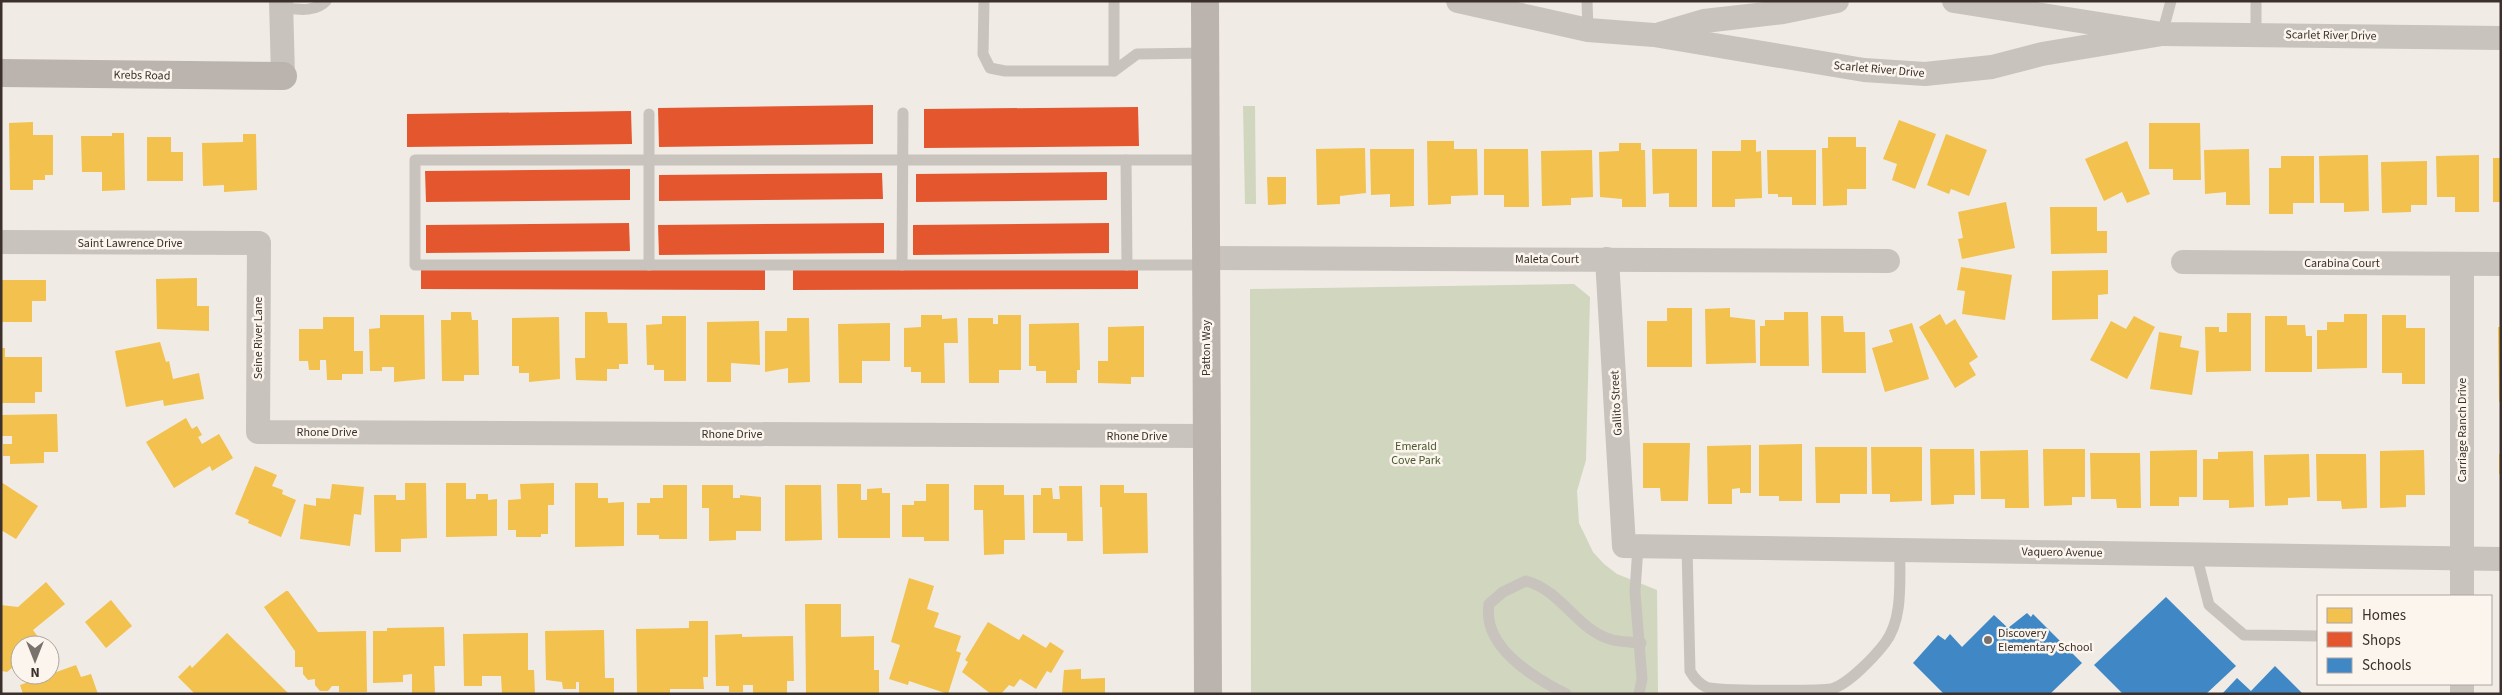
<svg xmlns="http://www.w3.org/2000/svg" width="2502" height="695" font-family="'Source Sans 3',sans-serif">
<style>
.green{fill:#d1d6bf}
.homes{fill:#f2c14e}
.shops{fill:#e4572e}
.schools{fill:#3f88c5}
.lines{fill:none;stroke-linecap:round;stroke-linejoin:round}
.lane{stroke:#c9c3be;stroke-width:11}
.street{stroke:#c9c3be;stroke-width:24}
.secondary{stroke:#bab3ae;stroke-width:28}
.poi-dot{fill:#7a716c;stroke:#fbf5ee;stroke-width:2}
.labels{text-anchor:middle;stroke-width:5;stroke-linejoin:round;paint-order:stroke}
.street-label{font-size:12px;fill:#3b302b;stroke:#fbf5ee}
.park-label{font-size:12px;fill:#4a5a2e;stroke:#fbf5ee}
.poi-label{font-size:12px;fill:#3b302b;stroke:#fbf5ee;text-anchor:start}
</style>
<rect width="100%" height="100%" fill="#f0ebe5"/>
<!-- green -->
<g class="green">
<path d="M1243,106h12l1,98h-11z"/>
<path d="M1574,284l16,13 -4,163 -9,31 2,32 14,29 11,12 13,10 40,16 1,104h-407l-1,-405z"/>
</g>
<!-- homes -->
<g class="homes">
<path d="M1899,120l37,14 -21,55 -23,-9 5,-16 -14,-5z"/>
<path d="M33,122v13h20v40h-8v5h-12v10h-23l-1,-67z"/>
<path d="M2149,123h51l1,57h-28v-11h-24z"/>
<path d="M112,133h12l1,57 -23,1v-19h-20l-1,-36h31z"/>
<path d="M243,134h13l1,56 -33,2v-7l-21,1 -1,-43 41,-1z"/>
<path d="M1946,134l41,16 -18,46 -18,-7 -2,5 -22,-9z"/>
<path d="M147,137h24v15h12v29h-36z"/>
<path d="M1828,137h28v10h10v42h-19v16l-24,1 -1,-58h6z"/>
<path d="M1741,140h15v12l5,-1 1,47 -27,1v8h-23v-56h29z"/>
<path d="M1427,141h27v8h23l1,46 -27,1v8l-23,1z"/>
<path d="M2127,141l23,53 -23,9 -5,-11 -18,9 -19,-42z"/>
<path d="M1619,143h22v7h4l1,57h-24v-8l-22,-2 -1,-45 20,-1z"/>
<path d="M1365,148l1,45 -26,3v8l-23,1 -1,-56z"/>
<path d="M1370,149h44v57l-24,1v-13l-19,1z"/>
<path d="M1484,149h44l1,58h-25v-12h-20z"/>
<path d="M1652,149h45v58h-28v-14l-16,1z"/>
<path d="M2249,149l1,56h-24v-13l-21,2 -1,-44z"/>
<path d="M1592,150l1,47 -22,1v7l-29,1 -1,-55z"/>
<path d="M1767,150h49v55h-24v-8h-14v-3h-10z"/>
<path d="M2368,155l1,56 -25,1v-9h-24l-1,-47z"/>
<path d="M2479,155v57h-24v-15h-18l-1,-41z"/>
<path d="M2281,156h33v47h-21v11h-24v-46h12z"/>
<rect x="2493" y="158" width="8" height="44"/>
<path d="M2427,161v44h-16v7l-29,1 -1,-51z"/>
<path d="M1267,177h19v27l-18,1z"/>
<path d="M2006,202l9,46 -53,11 -4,-20 5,-1 -5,-26z"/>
<path d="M2050,207h47v24h10v22l-56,1z"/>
<path d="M1961,267l51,8 -7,45 -43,-6 3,-23 -8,-1z"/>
<path d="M2108,270v24l-10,1v24l-46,1v-49z"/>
<path d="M197,278v28h12v25l-52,-2 -1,-50z"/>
<path d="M1,280h45v21h-14v21h-31z"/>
<path d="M1667,308h25v59h-45v-46h20z"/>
<path d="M1730,308v9l25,3 1,43 -50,1 -1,-55z"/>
<path d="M451,312h20l1,8h6l1,55h-15v6h-22l-1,-61h10z"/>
<path d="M585,312h22l1,11h19l1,41h-9v5h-12v12l-31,-1 -1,-22h10z"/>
<path d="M1784,312h24l1,54h-49v-40h5v-6h19z"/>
<path d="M2227,313h24v58l-45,1 -1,-45h14v5h8z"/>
<path d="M1940,314l6,11 9,-6 23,38 -9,6 7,12 -21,13 -36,-61z"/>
<path d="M2344,314h23v54l-50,1v-39h10v-8h17z"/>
<path d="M380,315h44l1,64 -31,3v-15h-12v4h-12l-1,-42 11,-1z"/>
<path d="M921,315h21v4l15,-1 1,25h-14l1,40h-24v-11h-10v-5h-7v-39l17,-1z"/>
<path d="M998,315h23v55h-22v13h-30l-1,-65h25v6h5z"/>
<path d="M2382,315h24v13h19v56h-23v-11h-20z"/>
<path d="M662,316h24v65h-22v-11h-10v-5h-7l-1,-40 16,-1z"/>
<path d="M1821,316h22l1,16h21l1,41h-44z"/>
<path d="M2134,316l21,11 -28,52 -37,-19 21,-39 15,8z"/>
<path d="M2265,316h22v9h18l1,11h6v36h-47z"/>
<path d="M323,317h31v34h9v23h-21v6h-15l-1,-20h-6v10h-11l-1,-9h-9v-32h24z"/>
<path d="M559,317l1,62 -31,3v-9h-10v-7h-7v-48z"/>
<path d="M787,318h22l1,64 -22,1v-15l-23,4v-41h22z"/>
<path d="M759,321l1,44 -29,-2v19h-24v-60z"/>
<path d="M890,323v38h-28v22h-23l-1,-59z"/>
<path d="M1079,323l1,47h-3v13h-31v-12h-10v-5h-7v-42z"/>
<path d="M1912,323l17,56 -44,13 -13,-44 21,-6 -4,-12z"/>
<path d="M1144,326v51h-13v7l-33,-1v-22h10v-34z"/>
<path d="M2498,327h3v75h-2z"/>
<path d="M2159,332l23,4 -2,11 19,4 -7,44 -42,-6z"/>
<path d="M160,342l6,20 3,-1 4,18 26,-6 5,26 -40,7 -1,-6 -37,7 -11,-56z"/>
<path d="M1,348h4v9h37v35h-7v11h-34z"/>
<path d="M57,414l1,38h-14v11l-34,1v-8h-7v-12h9v-8h-11v-21z"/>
<path d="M186,418l6,11 5,-3 5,9 -4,2 4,7 17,-10 14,24 -21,13 -2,-5 -36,22 -28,-46z"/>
<path d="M1643,443h47l-2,58h-27l-1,-13h-17z"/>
<path d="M1802,444v57h-23v-5h-20v-51z"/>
<path d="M1751,445v48h-11v-5l-8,1v15h-24l-1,-58z"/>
<path d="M1815,447h52v47h-27v9h-24z"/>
<path d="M1871,447h51v54l-32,1v-8h-18z"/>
<path d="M1930,449h44l1,46h-21v9l-23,1z"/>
<path d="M2043,449h42v48h-13v8l-28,1z"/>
<path d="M2028,450l1,58h-24v-9h-24l-1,-48z"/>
<path d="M2197,450v47h-18v9h-29v-55z"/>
<path d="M2424,450l1,45h-19v12l-26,1v-57z"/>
<path d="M2253,451l1,56 -25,1v-8h-26v-41h15v-7z"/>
<path d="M2090,453h50l1,55h-24l-1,-9h-25z"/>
<path d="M2309,454l1,43 -22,1v7l-23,1 -1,-51z"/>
<path d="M2316,454h50l1,54 -25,1 -1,-8h-24z"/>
<rect x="2499" y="454" width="2" height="20"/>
<path d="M255,466l22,9 -5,11 11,4 -1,4 14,6 -15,37 -33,-14 1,-3 -14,-6z"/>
<path d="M1,482l37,24 -22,33 -15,-9z"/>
<path d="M405,483h21l1,55 -26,1v13h-26l-1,-57h22v5h9z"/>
<path d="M446,483h20v16h10v-5h12v6l9,-1v37l-51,1z"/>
<path d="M554,483v22h-6v29h-7v3h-25v-7h-8v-30l13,-1 -1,-15z"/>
<path d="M575,483h23v15h10v5l16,-1v44l-49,1z"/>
<path d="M332,484l32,3 -3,28 -7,-1 -4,32 -50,-7 4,-35 12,2v-8l14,1z"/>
<path d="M837,484h24v16h6v-11l15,-1v5h8v45h-52z"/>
<path d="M926,484h23v57h-25v-4h-22v-32h12v-4h12z"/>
<path d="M663,485h24v54h-28v-4h-22v-32h13v-5h13z"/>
<path d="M702,485h31v13h7v-3l21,2v34h-25v9l-27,1v-33h-7z"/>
<path d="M785,485h36l1,55 -37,1z"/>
<path d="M974,485h30v10h20l1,45h-21v14l-20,1 -1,-45h-9z"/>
<path d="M1100,485h24v8h23l1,60 -45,1 -1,-47h-2z"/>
<path d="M1059,486h23l1,55h-16v-8h-34v-38h8v-7h11l1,11h7z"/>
<path d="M909,578l25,8 -7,23 12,4 -5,14 27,9 -5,15 5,2 -13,41 -39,-13 -1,4 -19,-6 11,-34 -9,-3z"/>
<path d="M46,582l19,22 -32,26 5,7 -9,8h-9v8l-4,4 3,5 -12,10 -5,-1 -1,-66 17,2z"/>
<path d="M286,591h2l30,41 48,-1 1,61h-28v-6h-7l-4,5h-8l-5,-6v-6l-7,1 -5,-6v-7h-8v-16l-31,-44z"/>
<path d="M111,600l21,26 -26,22 -21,-26z"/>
<path d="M805,604h36v33l33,-1v34h5v24h-73z"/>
<path d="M689,621h19v56h-5l1,12h-34v5h-33l-1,-65 53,-1z"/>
<path d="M988,622l31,18 4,-6 23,14 4,-6 14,9 -13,22 -4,-2 -11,18 -16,-10 -6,8 -5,-2 -8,9h-10l-29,-22 6,-10 -3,-2z"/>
<path d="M444,627l1,39h-11l1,28h-23v-20l-9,1v7l-30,1v-52h14v-3z"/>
<path d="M604,630l1,48h9v16h-35v-12h-3v7h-13l-1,-7 -16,-2 -1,-49z"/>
<path d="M227,633l62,61h-94l-17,-17 12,-12 2,3z"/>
<path d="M528,633v37h6l1,24h-33l-1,-18h-19v10h-18l-1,-52z"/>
<path d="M742,634v3l51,-1 1,45h-7v13h-34v-9h-10v7h-14v-6h-13l-1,-51z"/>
<path d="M76,665l5,12 10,-3 7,20h-75l-3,-9z"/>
<path d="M1081,669v10l24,-1v16h-43l2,-24z"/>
</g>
<!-- shops -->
<g class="shops">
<path d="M873,105v39l-214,3 -1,-39z"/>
<path d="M1138,107l1,39 -215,2v-39z"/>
<path d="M631,111l1,33 -225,3v-33z"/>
<path d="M630,169v31l-204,2 -1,-31z"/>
<path d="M1107,172v28l-191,2v-28z"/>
<path d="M882,173l1,26 -224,2v-26z"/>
<path d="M629,223l1,28 -204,2v-28z"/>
<path d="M884,223v30l-225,2 -1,-30z"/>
<path d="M1109,223v30l-196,2v-30z"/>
<path d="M1138,266v23l-345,1v-22z"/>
<path d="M421,269h344v21l-344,-1z"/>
</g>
<!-- schools -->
<g class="schools">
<path d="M2166,597l70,69 -30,28h-83l-29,-29z"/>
<path d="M2027,613l4,4 2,-3 49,49 -32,31h-106l-31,-31 25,-28 7,5 5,-6 12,13 32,-32 14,13z"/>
<path d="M2275,666l28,28h-81l15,-16 14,13z"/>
</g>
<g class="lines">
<!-- lane -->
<g class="lane">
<path d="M984,1l-1,53 7,14 15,3h109l23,-17 68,-1"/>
<path d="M1587,1l1,29"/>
<path d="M2256,1v34"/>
<path d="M281,8c15,1 34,5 45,-7"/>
<path d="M2162,34l9,-33"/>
<path d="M1114,71v-70"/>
<path d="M649,114v151"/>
<path d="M1126,160l1,105"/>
<path d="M1206,160h-791v105h791"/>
<path d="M902,265l1,-152"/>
<path d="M1638,546l-3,46 7,87 -3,15"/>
<path d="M1687,547l3,124c4,7 8,12 16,16 10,4 112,4 125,2 17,-4 44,-33 54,-46 19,-25 14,-64 15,-93"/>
<path d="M2196,554l13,51 35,30 74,1"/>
<path d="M1566,694c-33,-17 -84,-47 -77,-90l14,-12 23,-11c37,10 51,50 87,59 9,2 19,2 28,3"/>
</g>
<!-- street -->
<g class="street">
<path d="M281,1l2,75"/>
<path d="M1458,1l130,29 66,5 210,35 61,4 67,-7 50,-13 120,-20"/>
<path d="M1954,1l208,33 339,4"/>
<path d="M1660,34l44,-13 79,-9 54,-11"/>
<path d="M1,242l258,1 -1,189 949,4"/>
<path d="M1206,258l682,3"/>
<path d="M1607,259l17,287 877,13"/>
<path d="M2183,262l318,2"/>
<path d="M2462,264v332"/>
<path d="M2462,694v-10"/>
</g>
<!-- secondary -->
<g class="secondary">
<path d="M1205,1l3,693"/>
<path d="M1,73l282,3"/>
</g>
</g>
<!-- markers -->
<circle class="poi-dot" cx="1988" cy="640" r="5"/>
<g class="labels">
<!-- street labels -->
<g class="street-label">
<text transform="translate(2331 35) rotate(1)" y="4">Scarlet River Drive</text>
<text transform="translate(1879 69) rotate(5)" y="4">Scarlet River Drive</text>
<text transform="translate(142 75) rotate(1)" y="4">Krebs Road</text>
<text x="130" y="247">Saint Lawrence Drive</text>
<text x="1547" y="263">Maleta Court</text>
<text x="2342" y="267">Carabina Court</text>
<text transform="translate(258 338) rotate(-90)" y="4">Seine River Lane</text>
<text transform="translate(1206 348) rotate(-90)" y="4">Patton Way</text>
<text transform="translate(1616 403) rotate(-93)" y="4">Gallito Street</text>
<text transform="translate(2462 430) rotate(-90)" y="4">Carriage Ranch Drive</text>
<text x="327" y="436">Rhone Drive</text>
<text x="732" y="438">Rhone Drive</text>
<text x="1137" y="440">Rhone Drive</text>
<text transform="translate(2062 552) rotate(1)" y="4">Vaquero Avenue</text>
</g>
<!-- park labels -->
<g class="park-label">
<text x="1416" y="450">Emerald<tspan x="1416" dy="14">Cove Park</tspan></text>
</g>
<!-- poi labels -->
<g class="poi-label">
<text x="1998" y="637">Discovery<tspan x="1998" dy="14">Elementary School</tspan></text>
</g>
</g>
<!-- border -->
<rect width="2502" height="695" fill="none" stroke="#3b302b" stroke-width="5"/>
<!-- legend -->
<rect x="2317" y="595" width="175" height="90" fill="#fbf5ee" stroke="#aea6a0"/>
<rect x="2327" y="608" width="25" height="15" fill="#f2c14e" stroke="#aea6a0"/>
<text x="2362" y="620" font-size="15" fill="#3b302b">Homes</text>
<rect x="2327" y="632" width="25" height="15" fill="#e4572e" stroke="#aea6a0"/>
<text x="2362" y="645" font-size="15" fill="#3b302b">Shops</text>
<rect x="2327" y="658" width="25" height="15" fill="#3f88c5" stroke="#aea6a0"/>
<text x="2362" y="670" font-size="15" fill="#3b302b">Schools</text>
<!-- north arrow -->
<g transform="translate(35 660) rotate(180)"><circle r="24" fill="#fbf5ee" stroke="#aea6a0"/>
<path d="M0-4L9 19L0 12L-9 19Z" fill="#7a716c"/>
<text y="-8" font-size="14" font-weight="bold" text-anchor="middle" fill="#3b302b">N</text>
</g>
</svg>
